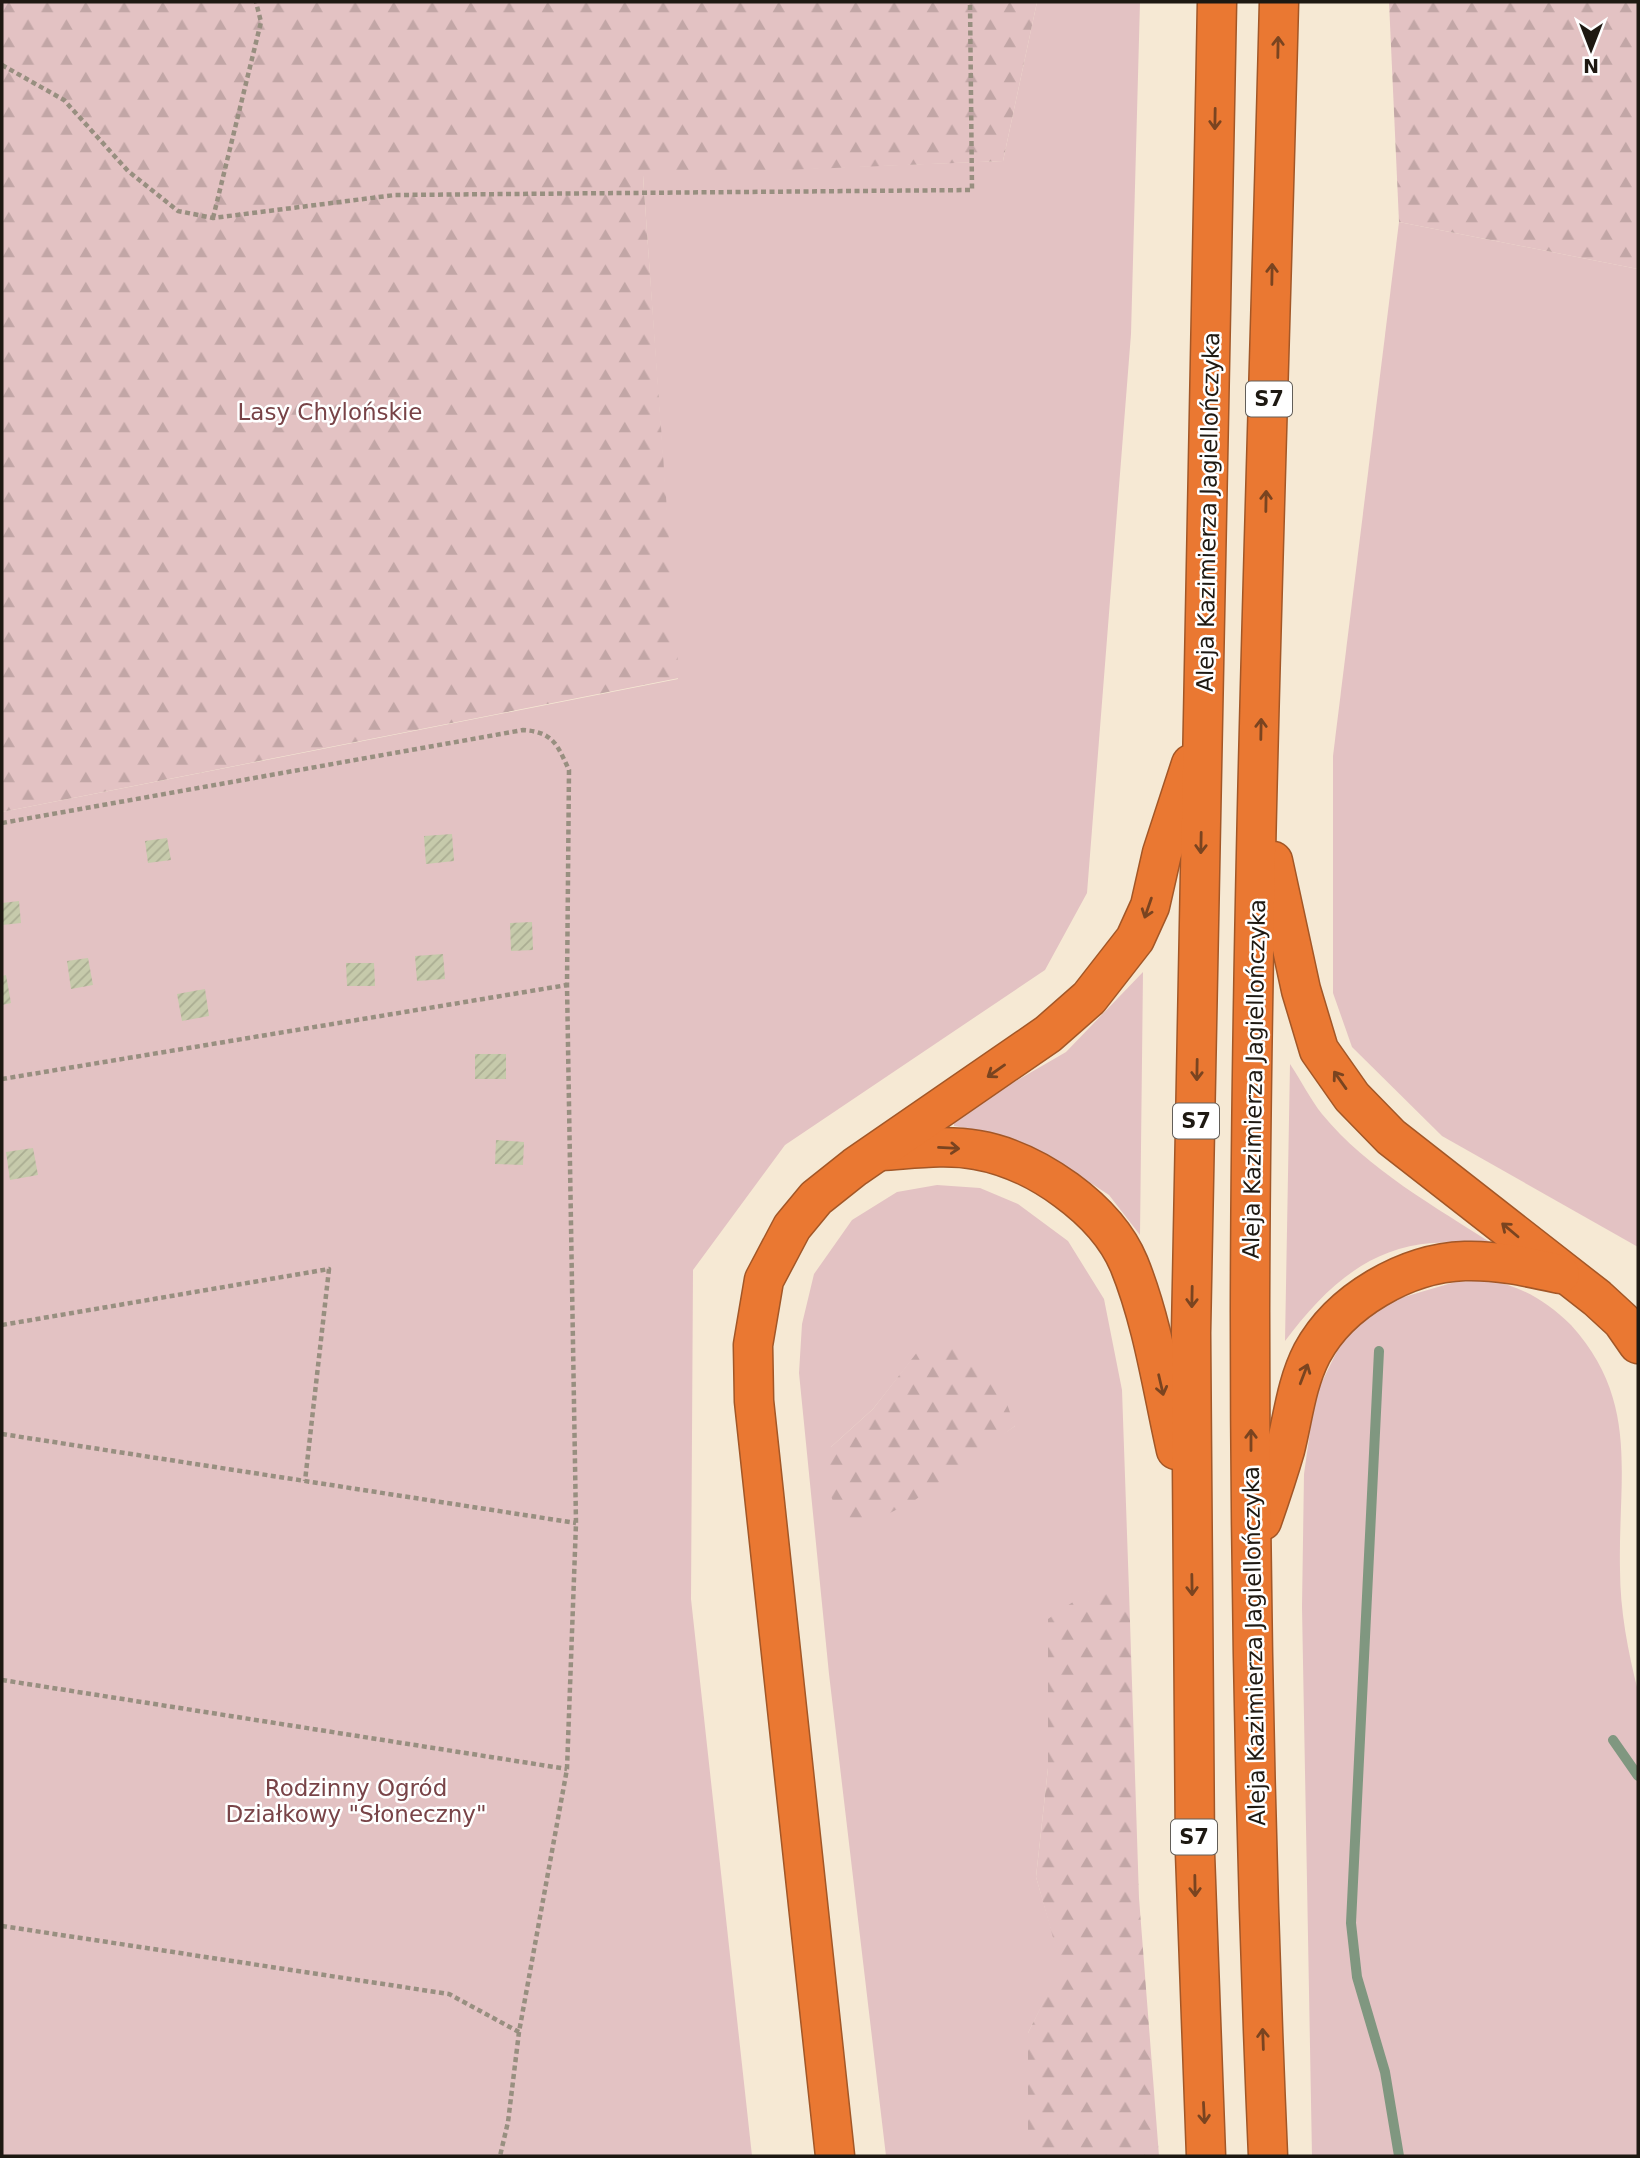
<svg xmlns="http://www.w3.org/2000/svg" width="1640" height="2158" font-family="'DejaVu Sans',sans-serif">
<style>
.green{fill:#e3c2c3;fill-rule:evenodd}
.forest{fill:url(#forest-firs)}
.lines{fill:none;stroke-linecap:round;stroke-linejoin:round}
.stream{stroke:#809780;stroke-width:10}
.building{fill:url(#building-hatch)}
.highway-casing{stroke:#a35727;stroke-width:41}
.path{stroke:#988f80;stroke-width:4.5;stroke-dasharray:5 3.5;stroke-linecap:butt}
.highway{stroke:#ea7832;stroke-width:38}
.oneway{stroke:#7a4420}
.labels{text-anchor:middle;stroke-width:5;stroke-linejoin:round;paint-order:stroke}
.shield{fill:#fff;stroke:#625e59;stroke-width:2}
.shield-label{font-size:21px;font-weight:bold;fill:#1e1912}
.park-label{font-size:23px;fill:#784347;stroke:#fff}
.street-label{font-size:23px;fill:#1e1912;stroke:#fff}
</style>
<defs>
<pattern id="forest-firs" width="22" height="20" patternUnits="userSpaceOnUse" patternTransform="scale(1.75)"><rect width="22" height="20" fill="#e3c2c3"/><path d="M5 1l3.5 6h-7zM16 11l3.5 6h-7z" fill="#c2a6a6"/></pattern>
<pattern id="building-hatch" width="6" height="6" patternUnits="userSpaceOnUse" patternTransform="scale(1.75)"><rect width="6" height="6" fill="#c6caab"/><path d="M-1 1l2-2M0 6l6-6M5 7l2-2" fill="none" stroke="#aaad92"/></pattern>
</defs>
<rect width="100%" height="100%" fill="#f6e9d4"/>
<!-- green -->
<g class="green">
<path d="M1037,2h103l-9,332 -44,559 -42,77 -260,175 -92,125 -2,329 61,557h-750v-1344l676,-133 -35,-504 360,-14z"/>
<path d="M1399,222l239,47v978l-196,-111 -90,-89 -19,-54v-237z"/>
<path d="M1143,972l-3,263 -31,-40 -58,-38 -63,-25 -34,-6v-9l112,-65z"/>
<path d="M1290,1064c11,16 20,35 32,50 46,56 114,93 174,132 -21,-1 -43,-5 -64,-3 -67,5 -110,49 -147,98z"/>
<path d="M937,1185l43,3 38,16 50,37 36,58 18,91 7,201h-40l-41,177 -12,109 26,89 -34,67v123h-142l-57,-482 -30,-301 3,-49 12,-50 38,-54 45,-28zM918,1352l97,74 -42,28 -142,-7 42,-38z"/>
<path d="M1489,1280c34,7 57,21 82,45 69,77 47,149 49,245 0,40 8,82 18,121v465h-326l-10,-549 2,-133 11,-78 26,-53 26,-30 30,-14 58,-17z"/>
</g>
<!-- forest -->
<g class="forest">
<path d="M2,2h1035l-34,159 -360,15 36,502 -677,134z"/>
<path d="M1389,2h249v267l-239,-47z"/>
<path d="M947,1343l28,8 25,34 15,41 -100,74 -54,28 -25,-20 -12,-28 7,-33 42,-38 45,-58z"/>
<path d="M1089,1591h40l10,307 20,258h-131v-123l33,-67 -25,-89 12,-109v-149z"/>
</g>
<g class="lines">
<!-- stream -->
<g class="stream">
<path d="M1379,1351l-28,572 6,54 28,95 14,84"/>
<path d="M1613,1740l25,36"/>
</g>
</g>
<!-- building -->
<g class="building">
<path d="M452,834l2,27 -28,3 -2,-28z"/>
<path d="M167,838l4,22 -23,3 -3,-22z"/>
<path d="M19,901l2,22 -19,2v-22z"/>
<path d="M532,922l1,28 -22,1 -1,-28z"/>
<path d="M443,954l2,25 -28,2 -2,-25z"/>
<path d="M88,958l5,27 -22,4 -4,-28z"/>
<path d="M346,963h28l1,23h-28z"/>
<path d="M6,975l5,28 -9,2v-29z"/>
<path d="M205,989l4,27 -27,5 -5,-27z"/>
<rect x="475" y="1054" width="31" height="25"/>
<path d="M496,1140l28,2 -1,23 -28,-1z"/>
<path d="M33,1148l5,27 -28,5 -4,-28z"/>
</g>
<g class="lines">
<defs>
<g id="highway">
<path d="M1273,861l28,129 18,60 33,47 39,40 206,161 25,23 16,23"/>
<path d="M881,1151c32,-2 65,-7 96,-1 58,10 129,59 152,114 24,59 33,124 47,186"/>
<path d="M1262,1521c8,-23 16,-47 23,-71 8,-32 11,-66 27,-97 28,-52 94,-90 153,-92 32,-1 63,6 95,13"/>
<path d="M835,2156l-81,-755 -1,-56 11,-65 28,-53 24,-29 39,-31 193,-133 41,-36 46,-59 15,-33 12,-53 29,-89"/>
<path d="M1206,2156l-11,-303 -4,-520 26,-1331"/>
<path d="M1268,2156c-12,-281 -18,-563 -18,-844 1,-437 18,-874 29,-1310"/>
</g>
</defs>
<!-- highway casing -->
<use href="#highway" class="highway-casing"/>
<!-- path -->
<g class="path">
<path d="M2,65l62,35 64,71 50,40 35,7 182,-23 577,-5 -2,-188"/>
<path d="M213,218l48,-196 -5,-20"/>
<path d="M2,823l521,-93c30,2 34,14 46,40l-2,215 9,538 -9,246 -48,263 -11,90 -8,34"/>
<path d="M2,1079l565,-94"/>
<path d="M2,1325l327,-56 -24,212"/>
<path d="M2,1434l574,89"/>
<path d="M2,1680l565,89"/>
<path d="M2,1926l447,68 70,38"/>
</g>
<!-- highway -->
<use href="#highway" class="highway"/>
</g>
<!-- one-way arrows -->
<defs><path id="oneway-shaft" d="M-6 0H5M1.5-3L5.5 0L1.5 3" fill="none" stroke-width="1.6" stroke-linecap="round" stroke-linejoin="round" transform="scale(1.75)"/></defs>
<g class="oneway">
<use href="#oneway-shaft" transform="translate(1278 47) rotate(-89)"/>
<use href="#oneway-shaft" transform="translate(1215 119) rotate(91)"/>
<use href="#oneway-shaft" transform="translate(1272 274) rotate(-89)"/>
<use href="#oneway-shaft" transform="translate(1266 501) rotate(-89)"/>
<use href="#oneway-shaft" transform="translate(1261 729) rotate(-89)"/>
<use href="#oneway-shaft" transform="translate(1201 843) rotate(91)"/>
<use href="#oneway-shaft" transform="translate(1148 908) rotate(109)"/>
<use href="#oneway-shaft" transform="translate(1197 1070) rotate(91)"/>
<use href="#oneway-shaft" transform="translate(996 1071) rotate(145)"/>
<use href="#oneway-shaft" transform="translate(1340 1080) rotate(-125)"/>
<use href="#oneway-shaft" transform="translate(949 1148) rotate(3)"/>
<use href="#oneway-shaft" transform="translate(1510 1230) rotate(-140)"/>
<use href="#oneway-shaft" transform="translate(1192 1297) rotate(91)"/>
<use href="#oneway-shaft" transform="translate(1304 1374) rotate(-69)"/>
<use href="#oneway-shaft" transform="translate(1161 1385) rotate(77)"/>
<use href="#oneway-shaft" transform="translate(1251 1440) rotate(-90)"/>
<use href="#oneway-shaft" transform="translate(1192 1585) rotate(89)"/>
<use href="#oneway-shaft" transform="translate(1195 1886) rotate(89)"/>
<use href="#oneway-shaft" transform="translate(1263 2039) rotate(-92)"/>
<use href="#oneway-shaft" transform="translate(1204 2113) rotate(87)"/>
</g>
<g class="labels">
<!-- shield labels -->
<g class="shield">
<rect x="1246" y="381.5" width="46" height="35" rx="5"/>
<rect x="1173" y="1103.5" width="46" height="35" rx="5"/>
<rect x="1171" y="1819.5" width="46" height="35" rx="5"/>
</g>
<g class="shield-label">
<text x="1269" y="406">S7</text>
<text x="1196" y="1128">S7</text>
<text x="1194" y="1844">S7</text>
</g>
<!-- park labels -->
<g class="park-label">
<text x="330" y="420">Lasy Chylońskie</text>
<text x="356" y="1796">Rodzinny Ogród<tspan x="356" dy="26">Działkowy "Słoneczny"</tspan></text>
</g>
<!-- street labels -->
<g class="street-label">
<text transform="translate(1208 512) rotate(-89)" y="8">Aleja Kazimierza Jagiellończyka</text>
<text transform="translate(1254 1079) rotate(-89)" y="8">Aleja Kazimierza Jagiellończyka</text>
<text transform="translate(1254 1646) rotate(-91)" y="8">Aleja Kazimierza Jagiellończyka</text>
</g>
</g>
<!-- border -->
<rect width="1640" height="2158" fill="none" stroke="#1e1912" stroke-width="7"/>
<!-- north arrow -->
<g transform="translate(1591 49) rotate(180)" stroke="#ffffff" stroke-width="5" paint-order="stroke">
<path d="M0-5L12 26L0 18L-12 26Z" fill="#1e1912"/>
<text y="-10" font-size="19" font-weight="bold" text-anchor="middle" fill="#1e1912">N</text>
</g>
</svg>
